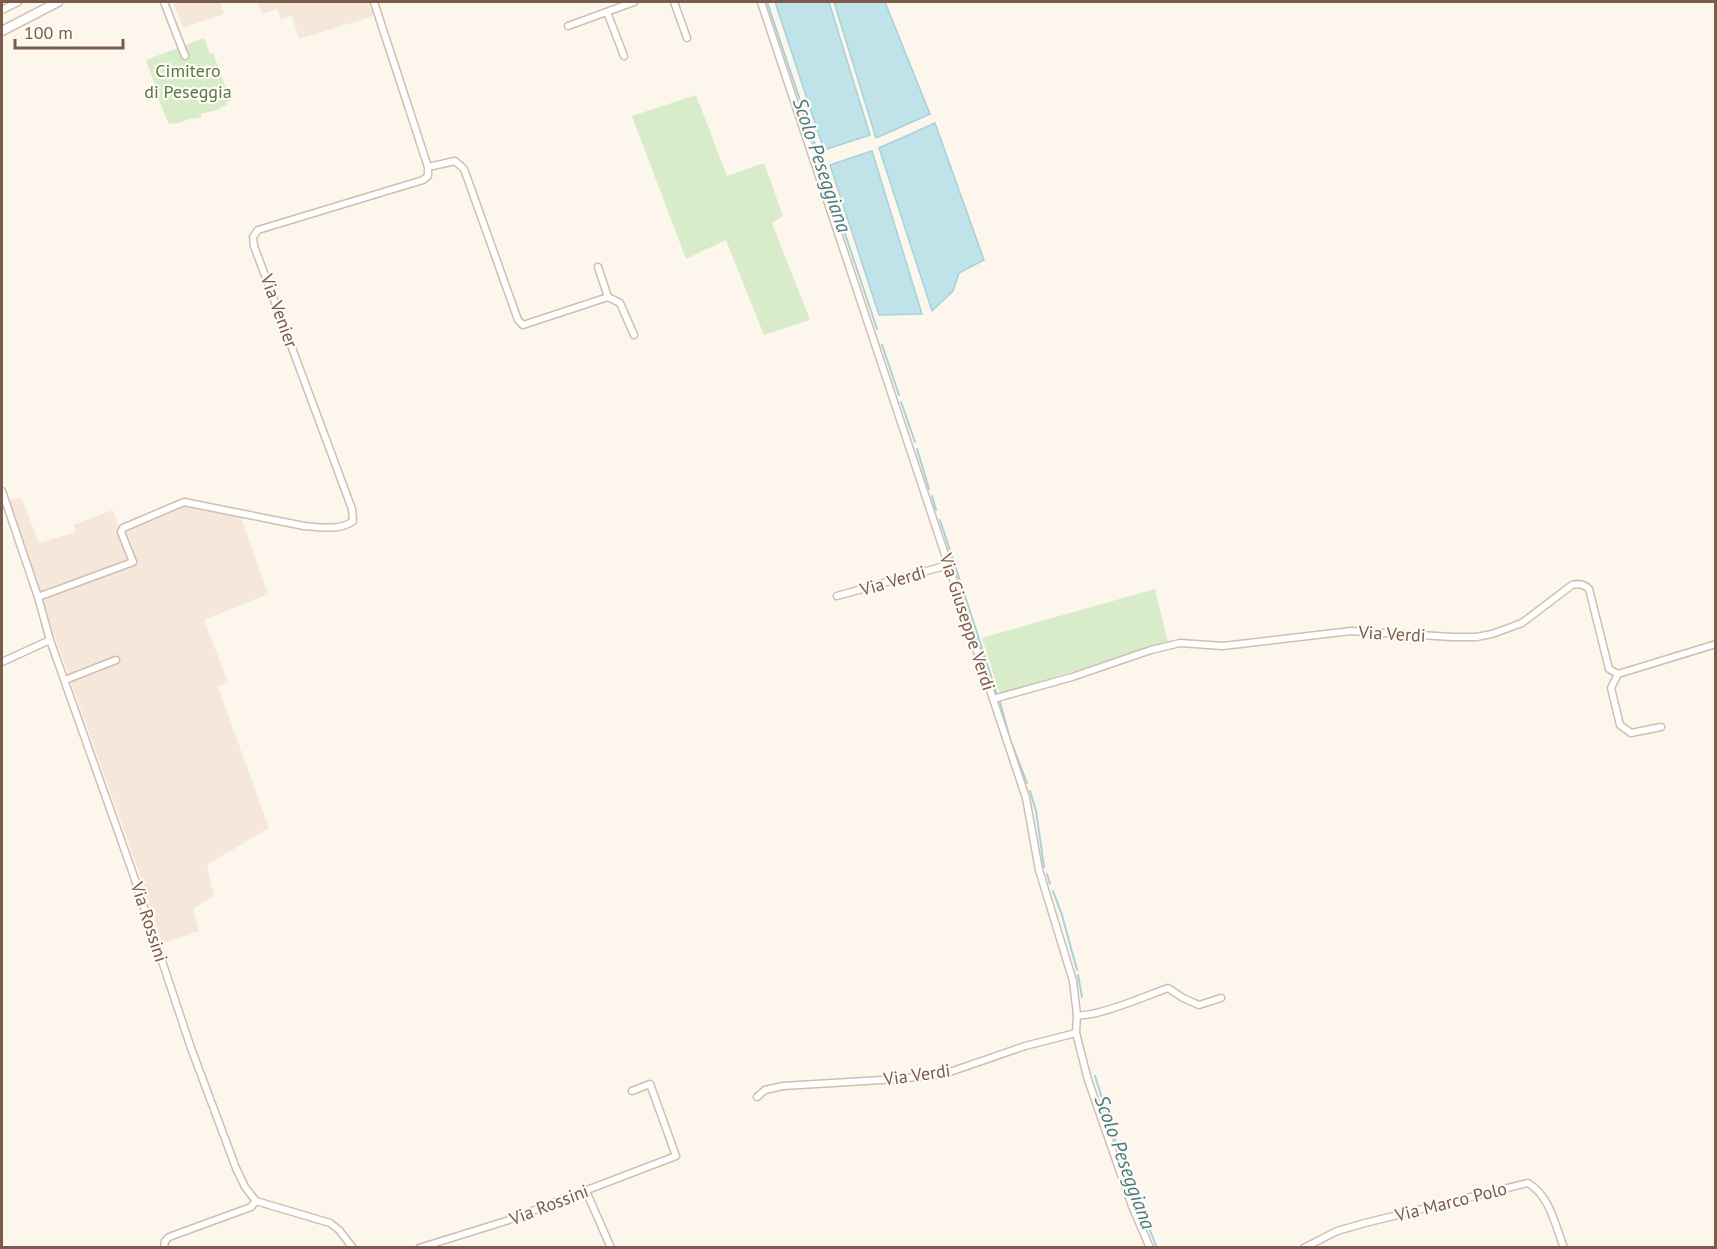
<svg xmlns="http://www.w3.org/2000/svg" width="1717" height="1249" font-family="'PT Sans',sans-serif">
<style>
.residential{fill:#f5e8da}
.green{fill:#d8ecc9}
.water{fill:#bfe3e8;stroke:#a5d3da;stroke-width:1.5}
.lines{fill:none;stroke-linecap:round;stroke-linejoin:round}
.stream{stroke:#a5d3da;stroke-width:2}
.street-casing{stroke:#d1beb0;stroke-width:9}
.secondary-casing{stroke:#d6c0b0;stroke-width:11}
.street{stroke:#fff;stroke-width:6}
.secondary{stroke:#fff;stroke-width:8}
.labels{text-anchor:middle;stroke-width:4.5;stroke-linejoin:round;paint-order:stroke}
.park-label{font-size:18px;fill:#537a41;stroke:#fffaf3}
.street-label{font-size:18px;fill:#7a5c4d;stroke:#fffaf3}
.water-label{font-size:20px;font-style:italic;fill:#437c86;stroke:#fffaf3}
</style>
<rect width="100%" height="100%" fill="#fdf6ec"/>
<!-- residential -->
<g class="residential">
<path d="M173,2h47l4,12 -41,14z"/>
<path d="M258,2h111l5,14 -75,23 -7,-23 -12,3 -3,-10 -15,5z"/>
<path d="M16,498l6,1 17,44 37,-11 -3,-7 40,-15 6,17 66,-27 17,2 37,9 29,83 -64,26 24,62 -10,5 51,141 -62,37 7,31 -21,13 6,22 -37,13 -17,-55 -118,-330 -19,-59z"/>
</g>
<!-- green -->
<g class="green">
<path d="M204,38l6,16 3,-1 18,48 -5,1 1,3 -7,2v2l-19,5v3l-7,2 -1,-1 -18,6 -1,-2 -5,2 -13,-30 2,-1 -12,-33z"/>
<path d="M696,95l31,81 37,-13 19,53 -11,7 38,97 -46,15 -38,-95 -40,19 -54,-143z"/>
<path d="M1155,589l13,53 -168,52 -18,-56z"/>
</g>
<!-- water -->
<g class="water">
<path d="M775,2h54l41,133 -46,15z"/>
<path d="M834,2h51l45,112 -54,24z"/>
<path d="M935,123l49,137 -25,13 -6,18 -21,20 -53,-163z"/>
<path d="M872,151l50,163 -43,1 -49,-150z"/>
</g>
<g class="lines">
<!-- stream -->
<g class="stream">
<path d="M767,2l110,327"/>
<path d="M882,345l17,50"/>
<path d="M901,402l14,40"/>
<path d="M917,449l12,40"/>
<path d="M932,496l4,14"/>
<path d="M940,520l57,174"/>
<path d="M1000,702l10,37 17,44"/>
<path d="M1030,791l6,20 8,56"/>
<path d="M1047,874l3,10"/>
<path d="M1053,891l9,24 15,55"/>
<path d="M1078,975l4,22"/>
<path d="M1095,1076l25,79 37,93"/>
</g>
<defs>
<g id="street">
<path d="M164,2l21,54"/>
<path d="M674,2l13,36"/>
<path d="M761,2l265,796 13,72 34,111 4,34 -1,18 12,47 44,126 18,42"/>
<path d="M2,10l16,-8"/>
<path d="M607,12l17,44"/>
<path d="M568,26l66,-24"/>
<path d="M428,167l27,-6 9,8 54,151 5,5 85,-28 12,6 14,32"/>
<path d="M598,267l10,30"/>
<path d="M2,491l36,106 12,43 81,228 60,180 45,120 9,19 11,14 74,22 9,7 14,18"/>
<path d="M837,596l111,-31"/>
<path d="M38,597l95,-35 -12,-30 2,-4 61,-26 120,24c15,1 36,5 49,-5l-1,-12 -98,-263 -1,-9 5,-7 165,-50 5,-4v-9l-54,-165"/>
<path d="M2,662l48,-22"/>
<path d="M1618,674l-7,14 9,37 11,8 30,-6"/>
<path d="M65,680l51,-20"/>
<path d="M993,699l79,-22 79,-27 29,-7 43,3 128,-15 102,6h23l16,-3 30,-11 50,-38c7,-2 12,-1 17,4l20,80 9,5 98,-30"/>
<path d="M1077,1015c18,3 71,-20 91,-27l15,10 16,7 22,-7"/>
<path d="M757,1097l8,-7 18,-4 115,-7 46,-5 81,-28 51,-13"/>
<path d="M586,1191l25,57"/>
<path d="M164,1248l1,-7 4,-4 82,-30 5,-6"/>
<path d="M419,1248l87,-27 170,-65 -26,-72 -18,7"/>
<path d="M1304,1248l33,-17 28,-8 163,-40c22,13 27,42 36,65"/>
</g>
<path id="secondary" d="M2,31l56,-29"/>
</defs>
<!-- street casing -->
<use href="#street" class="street-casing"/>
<!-- secondary casing -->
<use href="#secondary" class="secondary-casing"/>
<!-- street -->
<use href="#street" class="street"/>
<!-- secondary -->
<use href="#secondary" class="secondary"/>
</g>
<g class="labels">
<!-- park labels -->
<g class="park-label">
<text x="188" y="77">Cimitero<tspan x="188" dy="21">di Peseggia</tspan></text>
</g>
<!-- street labels -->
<g class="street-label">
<text transform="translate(279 311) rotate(70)" y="6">Via Venier</text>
<text transform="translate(893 581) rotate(-16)" y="6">Via Verdi</text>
<text transform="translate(967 622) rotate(72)" y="6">Via Giuseppe Verdi</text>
<text transform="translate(1392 634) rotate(3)" y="6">Via Verdi</text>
<text transform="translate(149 922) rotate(72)" y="6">Via Rossini</text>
<text transform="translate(917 1075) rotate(-8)" y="6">Via Verdi</text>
<text transform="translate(1451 1202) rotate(-14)" y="6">Via Marco Polo</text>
<text transform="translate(549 1205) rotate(-21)" y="6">Via Rossini</text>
</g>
<!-- water labels -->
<g class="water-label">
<text transform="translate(822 165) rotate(71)" y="7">Scolo Peseggiana</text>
<text transform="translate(1125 1162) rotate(70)" y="7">Scolo Peseggiana</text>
</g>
</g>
<!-- border -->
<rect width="1717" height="1249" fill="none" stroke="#7a5c4d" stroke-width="6"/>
<!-- scale -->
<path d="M15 39v9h108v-9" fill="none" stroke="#7a5c4d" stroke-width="3"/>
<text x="24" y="39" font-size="18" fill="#7a5c4d" stroke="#fffaf3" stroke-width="4.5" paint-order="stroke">100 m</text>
</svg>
